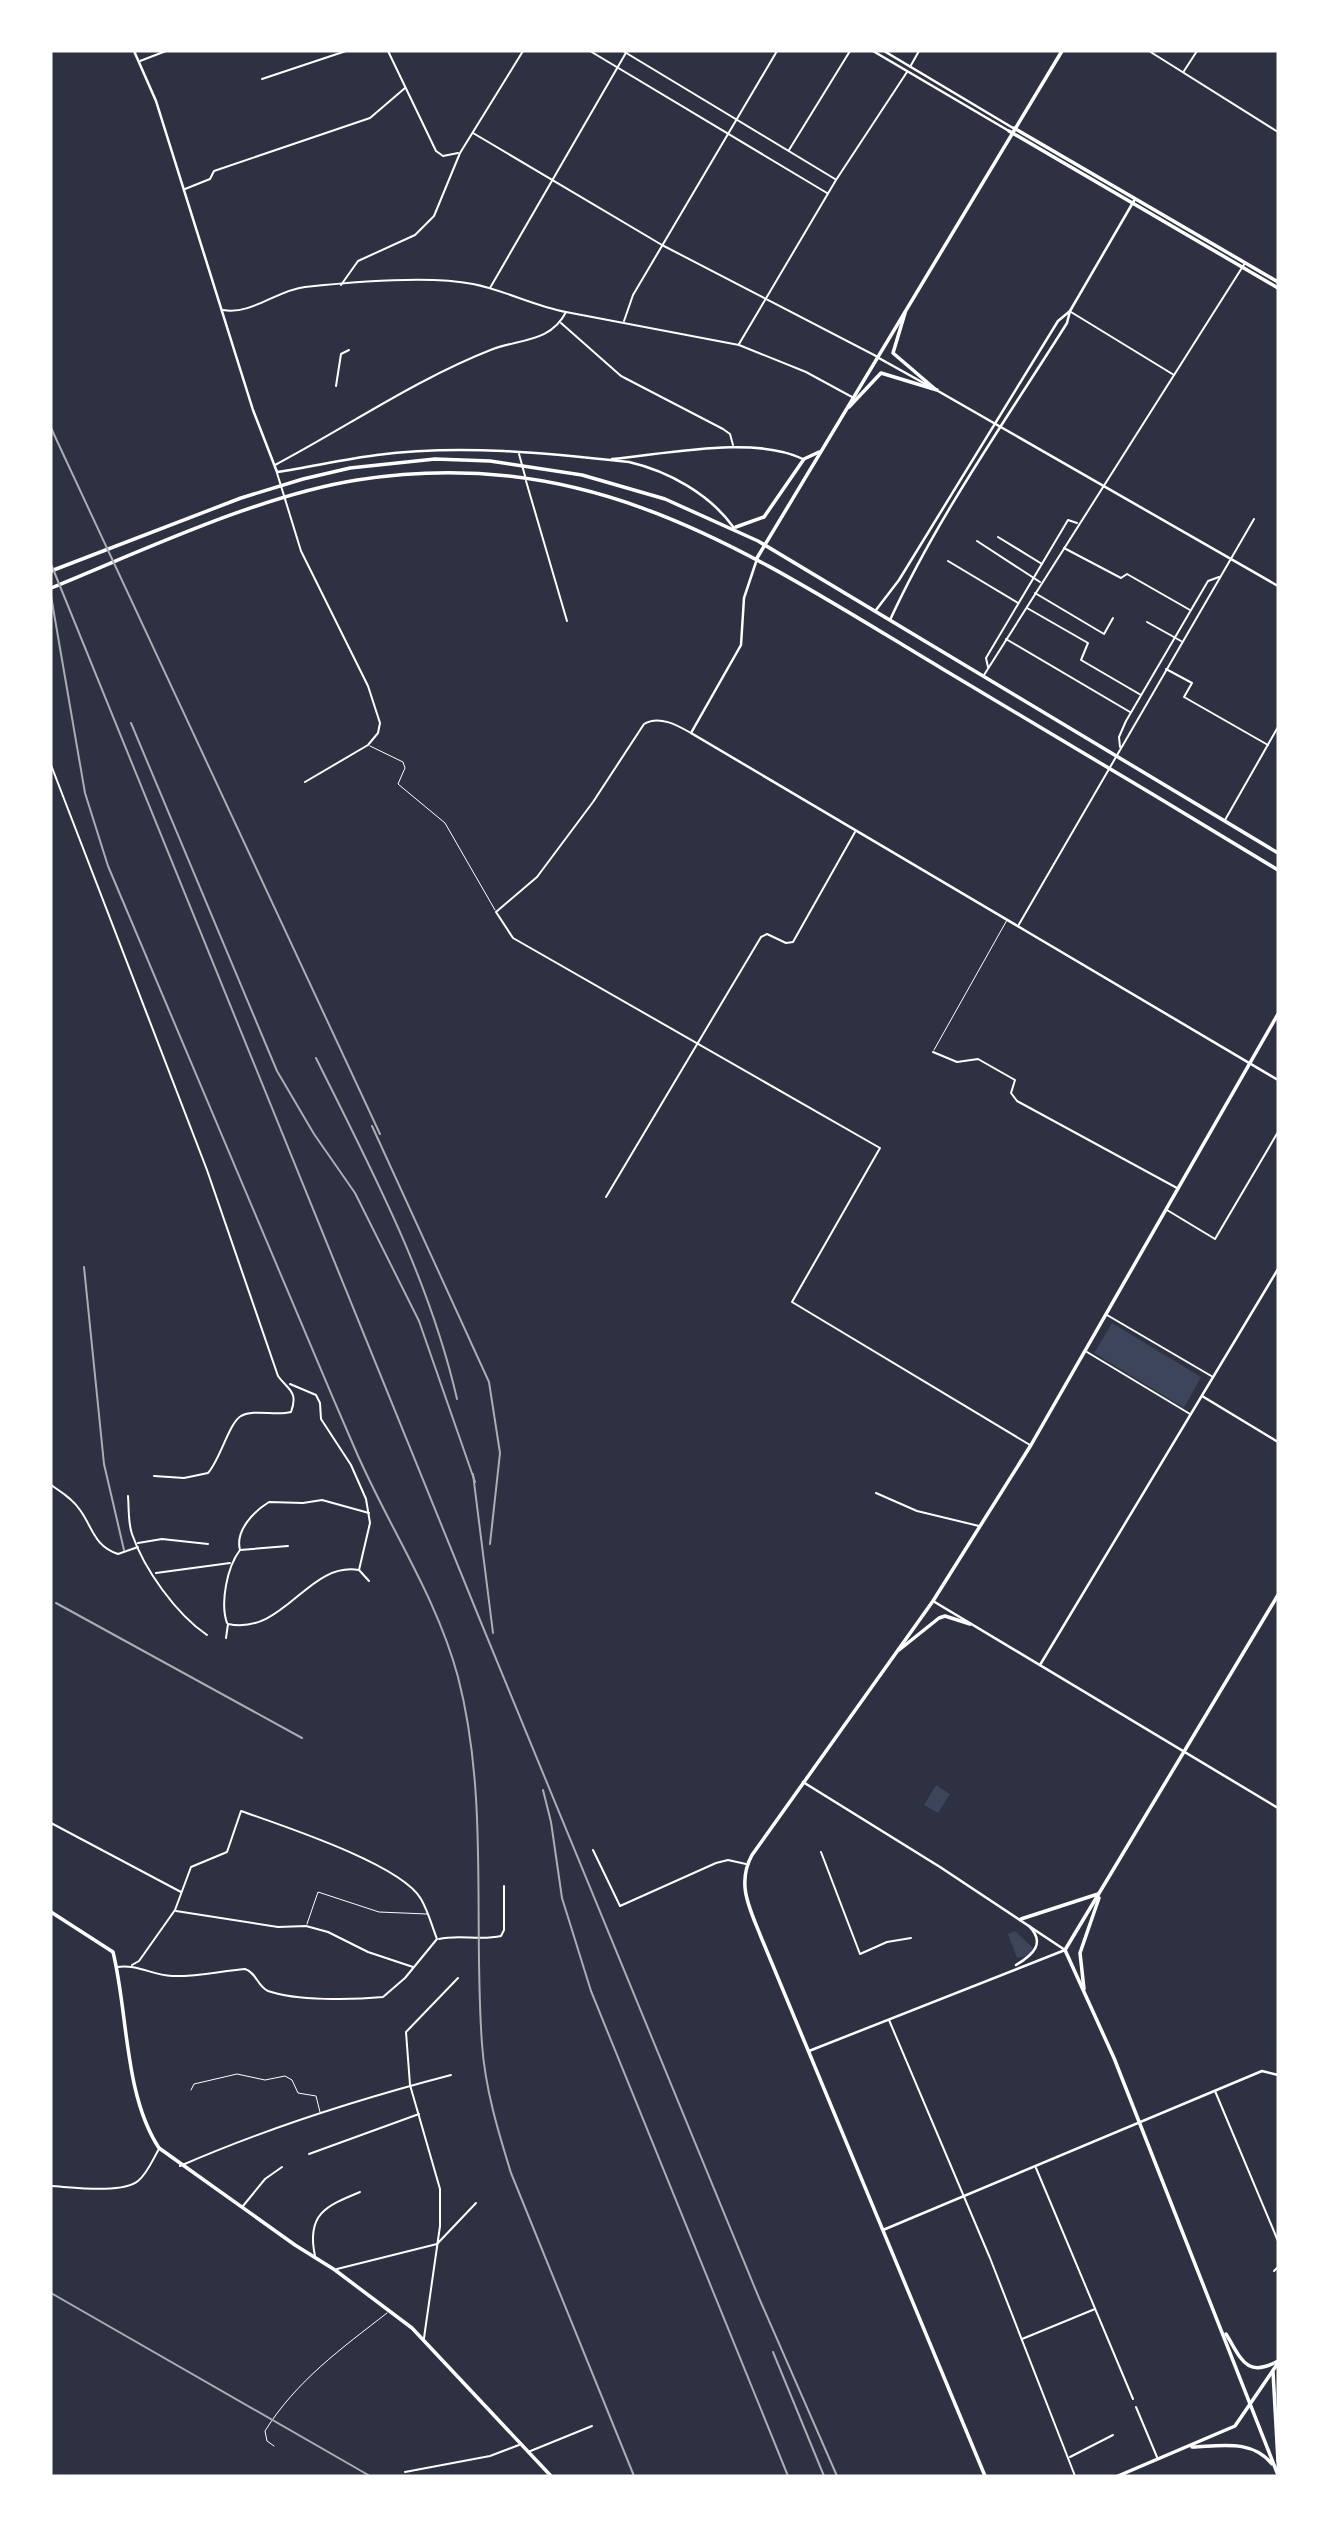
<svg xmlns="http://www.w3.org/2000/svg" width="1329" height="2527" font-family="Raleway,sans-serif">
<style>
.green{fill:#3c4559}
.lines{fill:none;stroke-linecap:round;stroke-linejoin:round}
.service{stroke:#fff;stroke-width:1}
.minor{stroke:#fff;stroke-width:2}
.tertiary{stroke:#fff;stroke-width:2.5}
.secondary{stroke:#fff;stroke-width:3.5}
.primary{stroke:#fff;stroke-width:3.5}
.rail{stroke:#abadb3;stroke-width:2}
</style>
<rect width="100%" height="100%" fill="#2d3142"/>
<!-- green -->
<g class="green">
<path d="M1112,1323l89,54 -17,31 -90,-55z"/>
<path d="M936,1785l14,9 -12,19 -14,-8z"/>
<path d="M1015,1931l18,17 -4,8 -12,2 -9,-24z"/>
</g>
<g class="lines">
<!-- service -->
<g class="service">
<path d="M370,746l33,16 2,6 -7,16 47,39 50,87"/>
<path d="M934,1050l73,-130"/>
<path d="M307,1924l11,-32 61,20 48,2"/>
<path d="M191,2090l3,-6 43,-10 28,6 20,-4 7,4 6,13 18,3 4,16"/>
<path d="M274,2446l-7,-5 -2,-10c31,-50 77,-83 122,-118"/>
</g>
<!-- minor -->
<g class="minor">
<path d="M388,51l48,100 7,5 15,-3"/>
<path d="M590,51l237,142"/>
<path d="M623,51l212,128"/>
<path d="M1149,51l129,81"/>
<path d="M140,61l26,-10"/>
<path d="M910,67l9,-16"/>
<path d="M1184,71l13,-20"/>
<path d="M262,79l84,-28"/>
<path d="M473,133l189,112 214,111"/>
<path d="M789,150l61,-99"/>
<path d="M185,189l25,-10 4,-8 156,-53 35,-30"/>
<path d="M341,285l17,-24 57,-26 19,-19 26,-63 63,-102"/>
<path d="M490,288l137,-237"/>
<path d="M223,310c29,5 54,-20 82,-23 46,-5 124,-12 168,-3 31,6 61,22 93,28"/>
<path d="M1071,312l103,63"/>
<path d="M624,321l9,-26 144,-244"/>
<path d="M561,323l60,53 102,53 7,5 3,11"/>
<path d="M739,344l97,-164 71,-108"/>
<path d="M336,386l5,-32 8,-4"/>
<path d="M519,454l6,22"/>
<path d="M275,465c72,-38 141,-86 218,-116 27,-10 58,-7 73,-37l173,33 67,27 46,25"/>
<path d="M277,473l24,78 67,135 12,37 -2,10 -10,12 -63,37"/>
<path d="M526,481l41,140"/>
<path d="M998,537l44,27"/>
<path d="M977,541l63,41"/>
<path d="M1064,548l57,30 6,-4 63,36"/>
<path d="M948,561l70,42"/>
<path d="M1035,593l69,41 9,-16"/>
<path d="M1027,608l61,35 -7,17 60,35"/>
<path d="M1147,622l34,19"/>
<path d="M1006,639l124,73"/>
<path d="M988,667l-2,-9 82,-138 9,3"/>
<path d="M1166,669l26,14 -8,14 84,48"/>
<path d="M984,675l261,-412"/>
<path d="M691,733c-14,-8 -32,-18 -47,-9l-51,78 -56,75 -41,35 17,26 367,210 -88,154 238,143"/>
<path d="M1120,747l-1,-10 7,-16 82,-140 11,-4"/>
<path d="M51,765l156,405 71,206c9,13 21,15 13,36 -15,4 -37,-3 -50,4 -12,7 -21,44 -33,57l-24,5 -30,-2"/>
<path d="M1225,820l53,-93"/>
<path d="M1018,926l236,-407"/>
<path d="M933,1052l24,10 21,-3 37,21 -4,13 6,8 160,87"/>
<path d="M606,1197l155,-260 6,-3 19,9 7,-1 62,-110"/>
<path d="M1167,1210l48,29 63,-107"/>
<path d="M1107,1315l106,62"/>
<path d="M1087,1352l103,62"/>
<path d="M290,1384l26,11 4,8 1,16 30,46 15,34 4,24 -11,47"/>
<path d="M51,1485c10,7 22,14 29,25 13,18 14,36 38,44l20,-7"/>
<path d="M876,1493l41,18 62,15"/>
<path d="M128,1496c1,12 0,27 4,38 12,35 44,80 75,101"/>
<path d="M138,1543l24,-4 46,5"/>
<path d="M240,1550c-5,-19 13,-38 29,-48l34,1 19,-3 47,13"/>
<path d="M156,1573l74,-10"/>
<path d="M227,1623c-7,-20 0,-56 13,-73l48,-4"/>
<path d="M226,1638l2,-14c56,12 80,-63 131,-54l10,11"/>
<path d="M51,1823l130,69"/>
<path d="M593,1850l27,56 96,-43 12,-3 18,4"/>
<path d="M821,1852l39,102 27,-12 24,-4"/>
<path d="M176,1911l102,16 28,-1 22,6 40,20 45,15"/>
<path d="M439,1939c20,-5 41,2 62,-3l3,-6v-44"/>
<path d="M117,1967c20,-3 35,8 55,9 24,1 49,-5 73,-7 12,4 12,17 23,22 28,10 85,9 115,6l22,-19 32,-39c-5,-13 -9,-28 -16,-40 -20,-35 -141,-74 -180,-88l-14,41 -36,15 -16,43 -36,51 -7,4"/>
<path d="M889,2020l101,238 85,218"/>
<path d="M1215,2091l63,150"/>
<path d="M309,2154l110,-40"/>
<path d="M180,2166c87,-38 179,-67 271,-91"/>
<path d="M1036,2168l97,231"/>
<path d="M51,2186c20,1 71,8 87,-5 9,-7 15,-22 21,-32"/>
<path d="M243,2206l22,-27 17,-12"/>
<path d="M315,2256c-9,-42 11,-50 45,-64"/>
<path d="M337,2269l100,-25 39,-41"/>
<path d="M1274,2271l4,-4"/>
<path d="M424,2338l16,-112v-37l-30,-104 -4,-53 52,-54"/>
<path d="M1022,2339l73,-30"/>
<path d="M1136,2407l21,50"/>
<path d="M528,2452l64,-26"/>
<path d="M1070,2457l43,-22"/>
<path d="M405,2472l85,-16 29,-11"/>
</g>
<!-- tertiary -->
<g class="tertiary">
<path d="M134,51l22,50 97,309 24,62c34,-5 67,-13 100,-17 83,-11 170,-2 252,7 39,9 81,32 105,66"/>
<path d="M873,51l136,80"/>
<path d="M884,51l129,77"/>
<path d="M877,357l52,29"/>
<path d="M938,391l340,195"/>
<path d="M612,459c54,-5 142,-24 191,0"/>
<path d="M757,559l-13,39 -3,47 -50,88 587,347"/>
<path d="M876,610l23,-30 159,-259 12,-10"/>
<path d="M890,620c48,-104 116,-200 177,-297l3,-12 65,-112"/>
<path d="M1202,1396l76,46"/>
<path d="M933,1601l345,207"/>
<path d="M1040,1665l238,-396"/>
<path d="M803,1782l137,85 125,83"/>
<path d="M1016,1965c17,-10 30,-22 13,-39"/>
<path d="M809,2051l256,-101"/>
<path d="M883,2230l379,-159 16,4"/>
</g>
<!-- secondary -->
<g class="secondary">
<path d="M1014,128l264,154"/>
<path d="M1009,131l269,157"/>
<path d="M905,313l-12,40 42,36"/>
<path d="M849,407l32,-34 56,17"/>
<path d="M757,558l305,-507"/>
<path d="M1278,1595l-213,355 49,108 164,417"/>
<path d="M899,1650l40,-32 6,-2 25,8"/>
<path d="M51,1912l62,40c15,60 11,143 46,196l136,97 40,25 77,58 139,148"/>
<path d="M1021,1919l77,-25"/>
<path d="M1084,1989l-4,-36 19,-55"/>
<path d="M1226,2334c15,24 20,45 52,27"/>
<path d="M1273,2372l5,89"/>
<path d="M1192,2447c29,-1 60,-8 80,17"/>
<path d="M985,2476l-224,-539c-11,-28 -25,-53 -9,-82l181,-254 98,-156 247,-431"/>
<path d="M1118,2476l117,-50 43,-63"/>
</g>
<!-- primary -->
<g class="primary">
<path d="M736,527l28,-10 40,-58 15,-7"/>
<path d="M51,571l190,-73 62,-19 47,-11 85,-9 55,2 92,14 83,24 93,42 520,312"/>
<path d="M51,588c93,-38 207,-92 306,-108 237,-37 392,73 584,188 113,67 225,134 337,202"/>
</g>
<!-- rail -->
<g class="rail">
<path d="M51,428l329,706"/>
<path d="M51,564l429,1056 279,678 78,178"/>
<path d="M51,596l34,197 23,73c81,194 163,389 247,583 33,77 81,146 103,228 31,119 15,246 24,367 3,44 16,87 29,129l123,303"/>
<path d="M131,723l146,348 37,63 41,59 64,128 56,161"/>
<path d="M316,1058c55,111 113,219 141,341"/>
<path d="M372,1126l117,256 11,71 -10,91"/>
<path d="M84,1267l20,197 20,86"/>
<path d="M473,1474l20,159"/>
<path d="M56,1603l246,135"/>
<path d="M543,1790l8,32 11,76 29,93 197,485"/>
<path d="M51,2293l319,183"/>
<path d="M773,2352l51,124"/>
</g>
</g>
<!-- border -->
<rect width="1329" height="2527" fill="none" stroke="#ffffff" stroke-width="105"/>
</svg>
